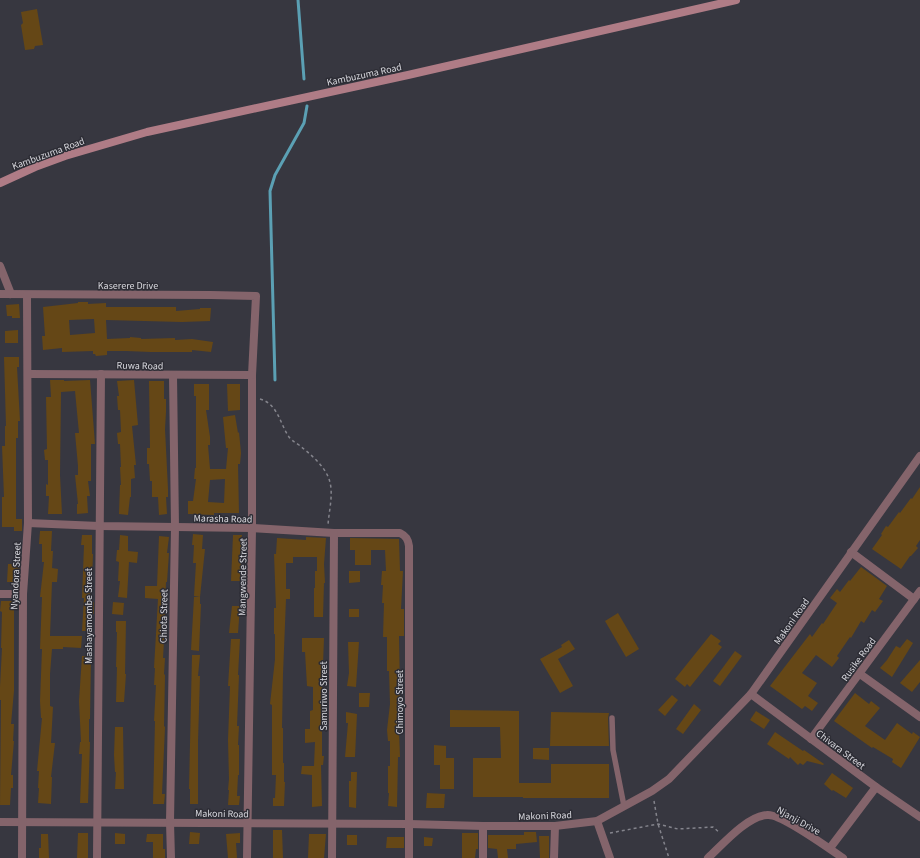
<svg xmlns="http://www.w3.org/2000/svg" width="920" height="858" font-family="'Source Sans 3',sans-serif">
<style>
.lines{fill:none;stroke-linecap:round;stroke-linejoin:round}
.stream{stroke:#5ba0b4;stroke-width:3}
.building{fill:#654716;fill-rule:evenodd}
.path{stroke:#84848c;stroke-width:1.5;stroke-dasharray:3 3;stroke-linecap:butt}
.service{stroke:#84646b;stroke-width:5.5}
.minor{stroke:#84646b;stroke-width:8}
.secondary{stroke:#af7c86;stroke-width:8}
.labels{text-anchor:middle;stroke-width:3;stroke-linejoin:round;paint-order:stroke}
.street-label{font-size:10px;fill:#d7d7dd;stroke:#2d2d35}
</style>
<rect width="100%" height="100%" fill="#373740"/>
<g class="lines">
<!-- stream -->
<g class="stream">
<path d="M298,0l6,79"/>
<path d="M275,380l-5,-189 5,-16 29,-52 3,-17"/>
</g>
</g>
<!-- building -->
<g class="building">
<path d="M37,9l6,36 -8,1 -1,3 -9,1 -4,-25 2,-2 -2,-11z"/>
<path d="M78,302h10v2l18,-1v4h70v4l24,-2v-1h11l-1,13 -28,1 -76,-2 1,19 23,-1v-1l11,1v1l34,-1v2l17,-1 21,3 -2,10 -19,-2v2h-41l-25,-1h-19v4l-11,1 -1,-2h-2v-3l-31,1v-4l-19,2 -1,-14h3l-2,-29 35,-4zM94,319l1,14 -25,2 -1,-15z"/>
<path d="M19,304l1,14h-8v-2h-5l-1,-11z"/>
<path d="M18,330v13h-13v-12z"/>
<path d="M4,357h15v10h-2l3,54h-2v17h-2v81h6v12h-8v-4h-12v-30h2l-2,-51h3v-20h1z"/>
<path d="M50,380h14v1l26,-1 5,64h-4v37h-3l2,15h-3l1,17 -11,1v-10h1l-3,-29h3v-9l-3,-33h4l-4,-42 -14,1 -1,83 2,39h-14l1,-18h-3v-12l2,1v-25h-3l-1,-10 3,-1 -1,-52h5z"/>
<path d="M134,380l4,45 -6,1 4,39h-2l1,13 -4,1v18h-1l-2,18 -9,-1 1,-29h1l-1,-18h1l-1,-23h-2l-1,-11 4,-1 -1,-22h-2l-1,-14h2l-2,-15z"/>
<path d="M149,381h15v18h2v13l-1,17 3,60v8h-2l1,17 -8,1 -1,-18h-6v-16h-2l-1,-17h-2v-16h3z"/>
<path d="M194,384h15v26h-3l4,27v8h-2l2,24h16l2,-21h-2l-3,-31 12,-2 3,18 1,-1 2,21 -1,11h-2l1,49h-25v2l-26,-1v-13h5l3,-22h-2l1,-11h1v-72h-2zM225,479l-1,24 -16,-1 2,-22z"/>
<path d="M227,384h13v26l-12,1z"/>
<path d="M920,487v53l-4,6 2,2 -7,8h-1l-9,13 -29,-20 10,-14 -1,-1 5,-8 2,1 11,-15 1,1 11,-15 1,1z"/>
<path d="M40,531h12l-1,20h2l-1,17 6,1 -1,13h-5l-2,54h32l-1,12 -18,-1v2h-11l-2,25v32l3,1 -2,36h4l-4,34h1l-1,27 -13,-1 1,-15h-1l1,-17h-2l5,-53h-1l-1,-17 2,-52h-2l2,-52h-2l4,-35h-2v-18h-3z"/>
<path d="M193,534l10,1 -1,14h3l-5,48 -6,-1 2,-33h-3l1,-18h-2z"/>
<path d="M82,535h10v19h1l-2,48h3v12h-2l-1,17h-9l2,-33h-2l2,-53h-3z"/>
<path d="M120,535l8,1v15l10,1 -1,11 -8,-1 -2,36 -9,-1 2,-16h-2l1,-19 -3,-1 1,-11h2z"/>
<path d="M233,535h9l-2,46h-9z"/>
<path d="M159,536l10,1 -2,16h2l-2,29h-1l-1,24h1l-3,52h2l-1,16 1,1 -1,51 1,1 -3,67h3l-1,10h-11l2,-83h-1l2,-36h-2l1,-17h-1l4,-69 -13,-1v-12h12z"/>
<path d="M306,537l20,1 -2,26 1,19h-1l-1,34h-9v-29h1v-17h2v-14h-24v6h-7v26h4v10h-4l-3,75 -1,54h1v35h1v19h1l-1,24h-11v-8h2l1,-23h-4v-70l-2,-1 5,-45v-25h-1v-26h2l-2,-54h2l1,-16 29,2z"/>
<path d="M350,538l49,1 1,32h3l-2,38h3v27h-5l1,55 -2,40h1l1,26h-2l-1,50 -9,-1 1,-13h-1v-27h2v-25h-2l-1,-11 3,-26 -1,-33h-2v-34h-4l1,-34h-2l1,-18h-2l1,-14h4l-1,-21h-14v15h-16v-15h-5z"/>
<path d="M8,564h12l-2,18h-11z"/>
<path d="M861,567l26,19 -8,13 4,2 -8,11 -3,-2 -8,13 -3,-2 -10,17 -1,-1 -13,19 2,2 -7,9 -16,-12 -14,18 15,10 -9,13 10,7 -6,8 -7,-5 -3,3 -32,-23 40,-52 2,3 10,-14 1,1 14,-21 -7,-5 7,-9 3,3 9,-12 1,1z"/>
<path d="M349,571h11v11l-11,1z"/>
<path d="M194,597h6v7h1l-2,47 -8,-1z"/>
<path d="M1,601h13v90l-3,33h3l-1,17h1l-3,34h2v13h-2l-1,17h-10l1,-105h-1v-13l2,-39h-1l1,-36 -2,-1z"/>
<path d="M113,602l11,1 -1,12 -11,-1z"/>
<path d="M232,606h8l-2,27h-9z"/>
<rect x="349" y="609" width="10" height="8"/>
<path d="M618,613l21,36 -13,8 -21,-36z"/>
<path d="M116,621h10l-1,53h1l-2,28h-8l1,-35h-1l1,-35h-1z"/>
<path d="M711,634l10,7 -3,3 4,3 -32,40 -3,-3 -2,3 -10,-8z"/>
<path d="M302,638h22l-2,54 1,30h-1v34h2l-1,9h-2l1,41 -10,1v-32l-11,-1 1,-8h12l1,-24 -10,1v-14h5v-18l3,-1v-23l-6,-1 -2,-34h-3z"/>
<path d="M231,639h9l-2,36h1l-2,51h2l-1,19h1v30h-1l-1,21h3l-1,9h-11l1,-15h-1l1,-11 -1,-39 2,-54h-2z"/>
<path d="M907,639l6,4 -21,34 -12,-9 7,-8 9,-14 4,2z"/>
<path d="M569,640l6,9 -17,10 15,27 -13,7 -20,-34 22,-12 -1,-2z"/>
<path d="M348,642h11l-3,45 -9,-1 2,-13z"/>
<path d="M735,651l7,5 -22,30 -7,-5z"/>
<path d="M192,655h8l-2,21h2l-2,66v62h-8v-15h-1z"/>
<path d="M82,656h9l-1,63h-1v23h1l-2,61h-8l2,-49h-3l1,-12h1l-2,-41z"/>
<path d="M920,660v22l-8,10 -12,-9z"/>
<path d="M359,693h11l-1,14h-10z"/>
<path d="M855,693l14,11 2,-3 9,7 -15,18 20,14 12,-17 15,11 1,-2 7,5 -19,31 -9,-6 1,-3 -20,-12 -1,1 -38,-27z"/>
<path d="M672,695l6,5 -13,16 -7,-6z"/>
<path d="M694,704l7,6 -18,24 -7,-5z"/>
<path d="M450,710l69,1v72h32v-19h58v34h-86v-1h-50v-39h28l-1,-31h-50z"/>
<path d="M756,711l14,9 -6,9 -14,-9z"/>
<path d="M346,712l11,2 -2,43h-10l3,-34h-2z"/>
<path d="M551,712l58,1 -1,5 1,28h-59z"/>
<path d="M115,727h8l1,62h-9l1,-17h-1l-1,-17z"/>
<path d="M775,732l28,19 1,-1 20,14 -1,1 -16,-4 -4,4 -3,-2 -2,2 -8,-8 -1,2 -22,-15z"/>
<path d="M434,745l12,1v12h8v31h-14v-24h-6z"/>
<path d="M533,748h16v12l-16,-1z"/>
<path d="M351,772h6l-1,36 -7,-1v-26h2z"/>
<path d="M832,773l21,15 -7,10 -13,-8 -1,1 -8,-7z"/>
<path d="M427,793l18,1 -1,14h-18z"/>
<path d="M273,830h9l1,28h-10z"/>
<path d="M190,832l10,1 -1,11h-10z"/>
<path d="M524,832h12l1,10 -21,2v5h-9l1,9h-10l-1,-9 -9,-1v-13h36z"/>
<path d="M78,833h10v25h-11z"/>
<path d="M115,833l10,1v10h-10z"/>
<path d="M240,833v10h-4l1,15h-9l-2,-24z"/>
<path d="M462,833h16v16h-2l-1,9h-13z"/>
<path d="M41,834h7l1,24h-10v-10h2z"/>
<path d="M147,834h16v15h2v9h-12v-16h-7z"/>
<path d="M309,834h17l-2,24h-16z"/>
<rect x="347" y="835" width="10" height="10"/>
<path d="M539,836h10v22h-9z"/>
<path d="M387,837h17v11h-18z"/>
<path d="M424,837l9,1 -1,8h-8z"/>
</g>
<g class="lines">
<!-- path -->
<g class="path">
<path d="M260,399c18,5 20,25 29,38 3,4 6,5 10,8 11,9 25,20 30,34 5,14 0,31 -1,46"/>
<path d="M654,801l4,23 11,34"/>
<path d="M610,833l48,-9 20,5 35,-2 7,6"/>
</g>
<!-- service -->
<path class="service" d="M612,718l1,32 11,56"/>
<!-- minor -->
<g class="minor">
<path d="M0,266l11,28"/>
<path d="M0,294l211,1 45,1 -4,79v153l-5,330"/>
<path d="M28,374l224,1"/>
<path d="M28,523l71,3 153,2 82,5h66c6,3 8,6 9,13v312"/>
<path d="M851,552l63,47"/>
<path d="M0,594h23"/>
<path d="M860,674l60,43"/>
<path d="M751,694l125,93 44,30"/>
<path d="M811,739l109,-148"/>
<path d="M597,821l13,37"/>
<path d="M0,822l409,2 74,2h72l42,-5 55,-30 17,-12 82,-85 169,-238"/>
<path d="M830,848l46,-61"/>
<path d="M22,858l1,-264 5,-71 -1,-228"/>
<path d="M97,858l4,-484"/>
<path d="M171,858l-1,-36 5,-295 -2,-152"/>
<path d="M332,858l2,-325"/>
<path d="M483,858v-32"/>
<path d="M554,858l1,-32"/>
<path d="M708,858c14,-13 39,-42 59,-43 13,-2 63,34 76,43"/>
</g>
<!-- secondary -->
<path class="secondary" d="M0,183l35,-16 30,-11 82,-24 261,-57 328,-75"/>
</g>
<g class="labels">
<!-- street labels -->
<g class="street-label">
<text transform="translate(364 74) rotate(-12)" y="4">Kambuzuma Road</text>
<text transform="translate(48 153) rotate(-20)" y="4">Kambuzuma Road</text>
<text x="128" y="289">Kaserere Drive</text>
<text transform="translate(140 365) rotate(1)" y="4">Ruwa Road</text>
<text transform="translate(223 518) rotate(1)" y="4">Marasha Road</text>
<text transform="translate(15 576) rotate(-87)" y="4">Nyandora Street</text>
<text transform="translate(242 577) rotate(-89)" y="4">Mangwende Street</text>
<text transform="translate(88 616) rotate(-90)" y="4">Mashayamombe Street</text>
<text transform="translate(163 616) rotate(-89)" y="4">Chiota Street</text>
<text transform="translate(791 621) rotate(-55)" y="4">Makoni Road</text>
<text transform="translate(858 659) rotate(-54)" y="4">Rusike Road</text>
<text transform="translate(323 696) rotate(-90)" y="4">Samuriwo Street</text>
<text transform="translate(399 702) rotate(-90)" y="4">Chimoyo Street</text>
<text transform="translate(841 749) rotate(37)" y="4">Chivara Street</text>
<text transform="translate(222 813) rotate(1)" y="4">Makoni Road</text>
<text transform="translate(545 815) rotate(-2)" y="4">Makoni Road</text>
<text transform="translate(799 820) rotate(29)" y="4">Njanji Drive</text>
</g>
</g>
</svg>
